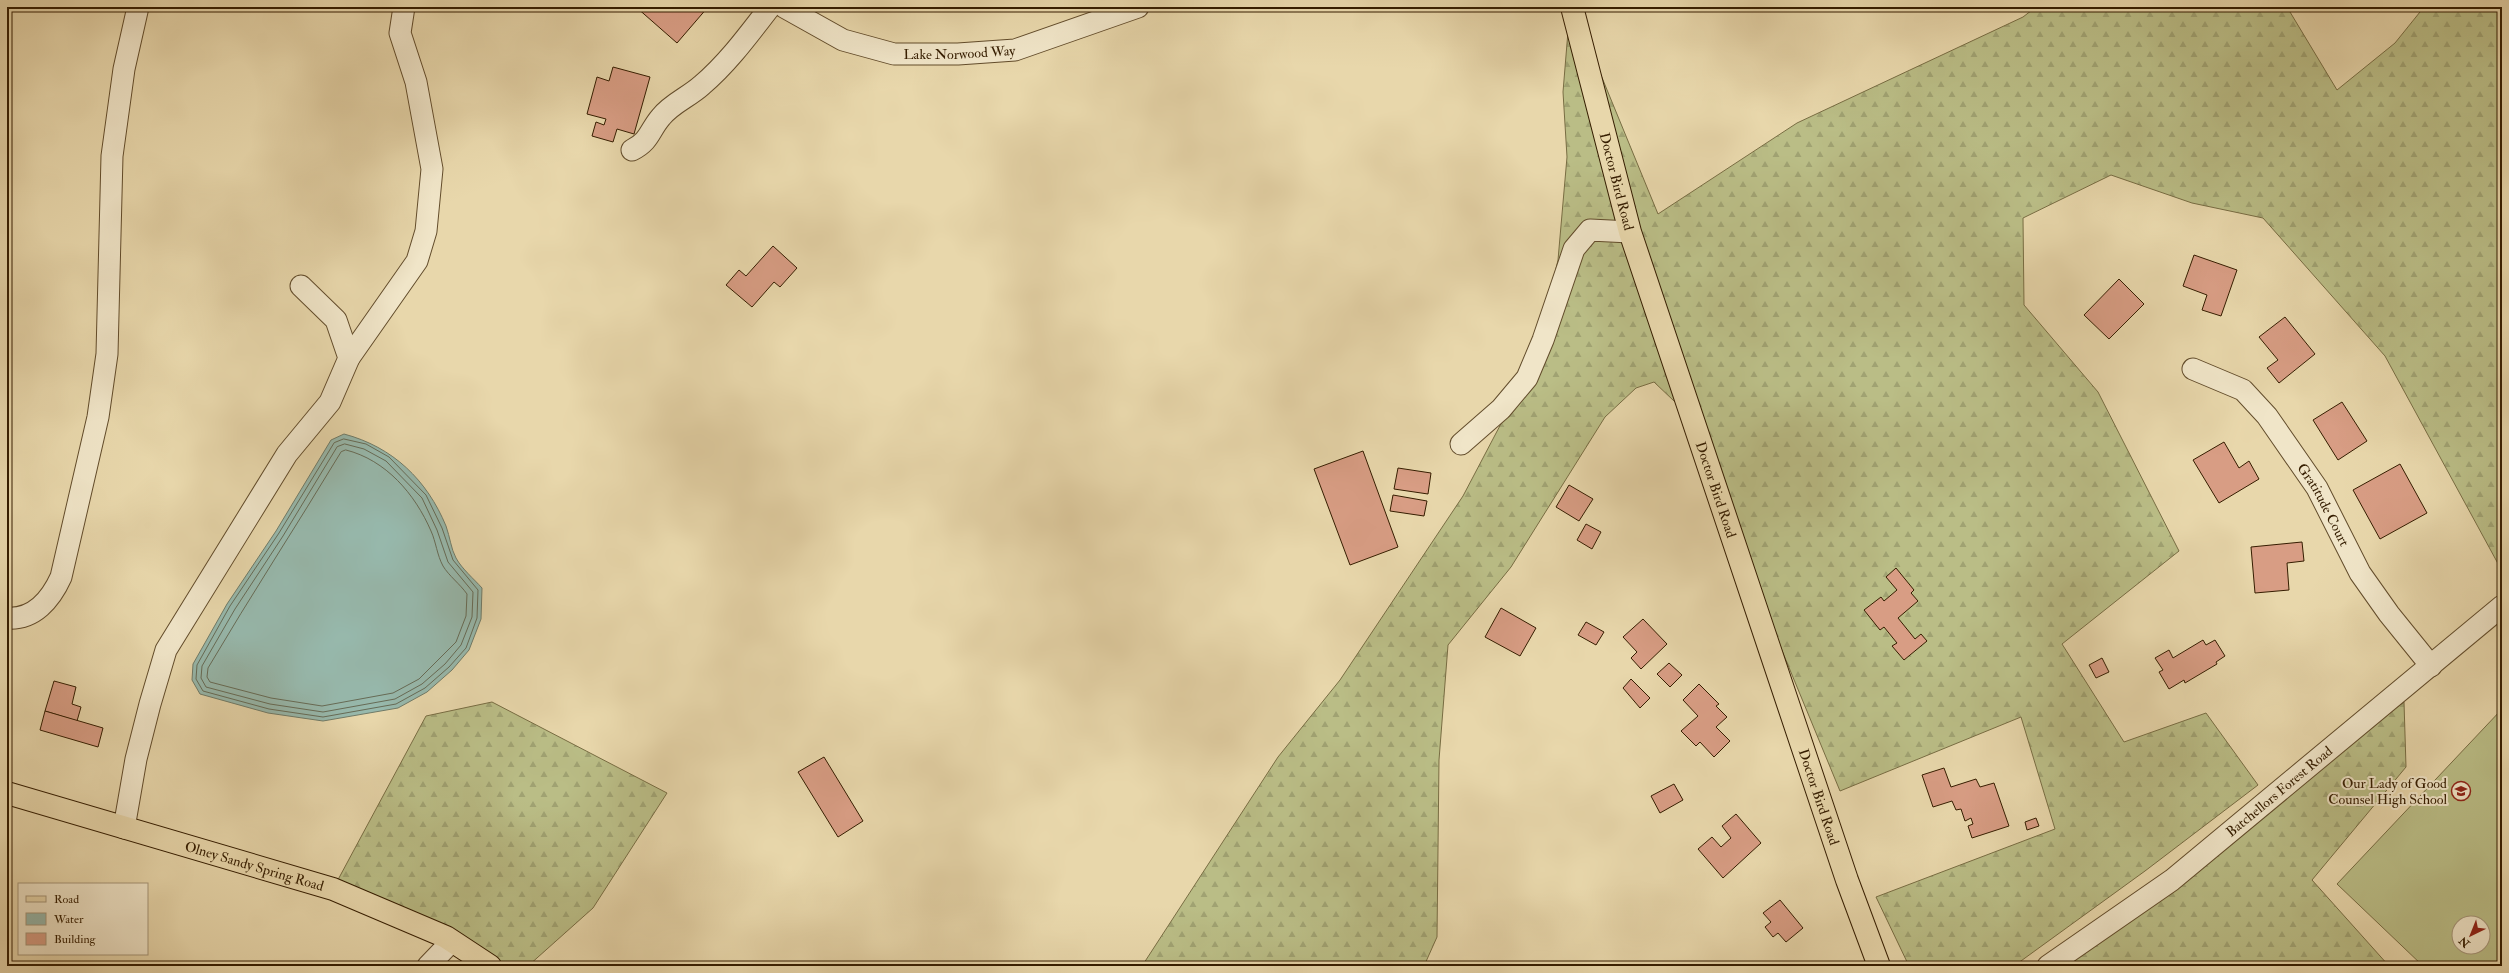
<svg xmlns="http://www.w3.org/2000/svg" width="2509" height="973" font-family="'IM FELL Double Pica',serif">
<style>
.grass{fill:#babd86;stroke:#786d43;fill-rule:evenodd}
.forest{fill:url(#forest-firs);stroke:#786d43}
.water{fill:#97b9ad;stroke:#707b68}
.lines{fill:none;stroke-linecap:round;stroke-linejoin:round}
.shore{stroke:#666b56;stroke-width:1}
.building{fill:#d89d84;stroke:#351d00}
.minor-casing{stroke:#624c2b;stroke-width:23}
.major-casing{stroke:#351d00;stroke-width:24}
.minor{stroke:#f0e5c8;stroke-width:21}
.major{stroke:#e8d7ab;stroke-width:22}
.labels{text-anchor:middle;stroke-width:4;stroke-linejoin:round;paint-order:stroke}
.street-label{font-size:14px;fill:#351d00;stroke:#f0e5c8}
.poi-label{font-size:14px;fill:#351d00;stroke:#f0e5c8;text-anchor:end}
</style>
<defs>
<pattern id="forest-firs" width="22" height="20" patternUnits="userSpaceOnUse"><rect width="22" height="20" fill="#babd86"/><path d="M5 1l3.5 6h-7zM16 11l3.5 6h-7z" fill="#a0a272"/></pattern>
</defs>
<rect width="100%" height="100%" fill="#e8d7ab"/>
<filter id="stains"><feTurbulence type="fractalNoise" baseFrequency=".005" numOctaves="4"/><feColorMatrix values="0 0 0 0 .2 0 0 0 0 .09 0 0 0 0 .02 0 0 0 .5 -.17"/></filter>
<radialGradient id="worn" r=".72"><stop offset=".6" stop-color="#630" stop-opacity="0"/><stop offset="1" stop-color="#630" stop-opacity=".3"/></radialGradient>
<!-- grass -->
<path class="grass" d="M2502,709v255l-2,2h-77l-86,-82zM2459,923h24v24h-24z"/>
<!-- forest -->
<g class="forest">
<path d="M1570,7h3l85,207 139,-91 226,-106 13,-10h251l50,83 58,-47 29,-36h78v564l-117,-215 -122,-138 -71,-15 -81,-28 -88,43 1,87 74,87 81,159 -117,93 62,98 82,-29 52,72 -113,86 -131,95h-105l-33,-69 179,-68 -34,-112 -181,74 -126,-305 -20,-66 -40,-38 -18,6 -31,29 -94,150 -63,78 -9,115 -2,177 -13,29h-282l136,-209 62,-77 123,-184 72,-137 23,-99 9,-103 -4,-65z"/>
<path d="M492,702l175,91 -74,115 -65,58h-38l-157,-77 93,-173z"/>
<path d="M2404,702l2,65 -94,113 77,86h-341l227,-171z"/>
</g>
<!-- water -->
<path class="water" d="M344,434c49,13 83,46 102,92 4,11 5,23 10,32 6,11 18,21 26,30l-1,31 -12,31 -17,20 -25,22 -29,16 -75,13 -55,-8 -68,-19 -8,-14 1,-16 34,-60 49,-73 55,-91z"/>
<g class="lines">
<!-- shore -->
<g class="shore">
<path d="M344,439l22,5 23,13 37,38 16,33 11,32 25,30 -1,28 -11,30 -17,19 -24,21 -29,16 -73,13 -54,-8 -66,-18 -7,-12 1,-14 33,-59 49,-73 55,-90z"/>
<path d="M345,444l19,5 22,12 36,37 15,32 11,32 25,30 -1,25 -11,28 -16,19 -23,20 -27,15 -72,13 -53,-8 -64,-17 -5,-9 1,-12 33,-57 48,-73 54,-89z"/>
<path d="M346,450c40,10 69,44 85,81 5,11 6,24 12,35 6,10 17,18 24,28l-1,22 -10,26 -37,37 -26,14 -71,13 -51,-8 -61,-16 -3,-5 1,-9c43,-73 89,-143 133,-216z"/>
</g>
</g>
<!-- building -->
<g class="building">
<path d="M636,7h72l-31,36z"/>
<path d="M613,67l37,10 -16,57 -17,-5 -4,13 -21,-6 4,-14 8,3 2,-6 -19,-5 10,-37 12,4z"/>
<path d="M773,246l24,22 -17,19 -6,-5 -22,25 -26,-22 13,-15 7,6z"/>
<path d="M2194,255l43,15 -16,46 -19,-6 5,-15 -24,-9z"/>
<path d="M2119,279l25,25 -35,35 -25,-24z"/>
<path d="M2285,317l30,37 -36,29 -12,-15 11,-8 -19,-23z"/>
<path d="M2342,402l25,39 -29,19 -25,-40z"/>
<path d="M2224,442l15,26 10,-7 10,18 -40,24 -26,-43z"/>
<path d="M1363,451l35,96 -48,18 -36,-96z"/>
<path d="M2400,464l27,49 -47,26 -27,-49z"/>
<path d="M1398,468l33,5 -3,21 -34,-5z"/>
<path d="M1569,485l24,14 -14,22 -23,-14z"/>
<path d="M1393,495l34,6 -3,15 -34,-5z"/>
<path d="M1586,524l15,8 -9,17 -15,-9z"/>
<path d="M2302,542l2,19 -17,2 2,27 -34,3 -4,-46z"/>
<path d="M1896,568l18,22 -3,3 7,8 -20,17 17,21 6,-5 6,7 -23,19 -12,-14 5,-3 -13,-16 -4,3 -16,-20 17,-13 3,4 13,-11 -11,-13z"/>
<path d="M1501,608l35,20 -16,28 -35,-19z"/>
<path d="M1643,619l24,25 -26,25 -10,-11 6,-6 -14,-15z"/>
<path d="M1586,622l18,10 -8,13 -18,-10z"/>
<path d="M2203,640l3,5 9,-5 10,16 -9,6 1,2 -32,19 -1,-3 -15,9 -10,-17 4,-2 -8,-12 14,-8 4,8z"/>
<path d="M2102,658l7,14 -13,6 -7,-13z"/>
<path d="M1669,663l13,12 -12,12 -13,-13z"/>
<path d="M1631,679l19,19 -10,10 -17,-20z"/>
<path d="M54,681l22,6 -4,17 9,3 -4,14 -32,-10z"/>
<path d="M1699,684l20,20 -3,2 11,11 -11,10 14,14 -16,16 -14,-15 -4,4 -15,-15 17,-15 -15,-16z"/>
<path d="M45,711l58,17 -5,19 -58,-17z"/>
<path d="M824,757l39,64 -25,16 -40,-65z"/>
<path d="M1944,768l7,19 25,-8 4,8 14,-4 15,43 -37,12 -4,-12 5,-2 -2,-6 -6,3 -4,-12 -5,1 -4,-9 -19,6 -11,-32z"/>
<path d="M1674,784l9,16 -23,13 -9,-17z"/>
<path d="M1736,814l25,29 -38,35 -25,-29 14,-12 9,10 10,-9 -9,-12z"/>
<path d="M2036,818l3,8 -12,4 -2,-8z"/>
<path d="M1780,900l23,28 -17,14 -8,-9 -5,4 -8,-10 6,-5 -8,-9z"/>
</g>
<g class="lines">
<defs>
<g id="minor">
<path id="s1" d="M784,7l59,33 51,14h64l57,-4 123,-43"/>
<path d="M632,150c18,-9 17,-19 29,-33 11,-14 28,-20 41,-32 26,-22 47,-51 68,-78"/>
<path d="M349,358l68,-97 9,-30 6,-62 -16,-87 -16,-49 4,-26"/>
<path id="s2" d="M2193,369l50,21 24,26 50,72 43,85 29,41 42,52"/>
<path d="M1461,444l40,-35 26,-31 16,-38 31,-91 16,-19 40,2"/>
<path d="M7,618c27,2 44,-19 54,-41l37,-160 9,-63 5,-198 12,-87 14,-62"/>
<path d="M124,828l12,-69 14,-55 16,-54 121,-196 43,-52 19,-44 -13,-38 -35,-34"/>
<path d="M428,966l24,-25"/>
<path id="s3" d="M2048,966l124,-86 330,-274"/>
</g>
<g id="major">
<path id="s4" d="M1572,7l58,225 217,648 32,86"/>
<path id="s5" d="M7,793l326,96 113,48 44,29"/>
</g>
</defs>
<!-- minor casing -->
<use href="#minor" class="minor-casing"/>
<!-- major casing -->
<use href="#major" class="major-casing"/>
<!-- minor -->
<use href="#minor" class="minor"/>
<!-- major -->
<use href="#major" class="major"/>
</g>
<!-- icons -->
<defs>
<symbol id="school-ring" viewBox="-11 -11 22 22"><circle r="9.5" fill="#f0e5c8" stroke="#8f2418" stroke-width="1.5"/><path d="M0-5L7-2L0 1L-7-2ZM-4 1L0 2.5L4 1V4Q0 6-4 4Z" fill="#8f2418"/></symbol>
</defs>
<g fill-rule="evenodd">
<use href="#school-ring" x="2450" y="780" width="22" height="22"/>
</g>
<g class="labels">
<!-- street labels -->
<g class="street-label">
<text dy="5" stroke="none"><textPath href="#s1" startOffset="186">Lake Norwood Way</textPath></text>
<text dy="5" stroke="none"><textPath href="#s4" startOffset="180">Doctor Bird Road</textPath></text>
<text dy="5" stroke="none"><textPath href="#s4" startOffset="504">Doctor Bird Road</textPath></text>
<text dy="5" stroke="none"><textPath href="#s2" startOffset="195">Gratitude Court</textPath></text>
<text dy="5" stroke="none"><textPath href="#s3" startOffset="290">Batchellors Forest Road</textPath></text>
<text dy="5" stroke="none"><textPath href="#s4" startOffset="828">Doctor Bird Road</textPath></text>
<text dy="5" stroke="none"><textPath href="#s5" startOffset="258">Olney Sandy Spring Road</textPath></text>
</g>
<!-- poi labels -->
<g class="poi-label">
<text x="2447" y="788">Our Lady of Good<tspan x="2447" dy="16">Counsel High School</tspan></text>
</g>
</g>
<!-- margin -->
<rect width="2509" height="973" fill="none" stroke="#e8d7ab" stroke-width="24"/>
<rect x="8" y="8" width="2493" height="957" fill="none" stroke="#351d00" stroke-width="2"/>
<rect x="12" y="12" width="2485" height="949" fill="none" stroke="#351d00"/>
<!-- legend -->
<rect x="18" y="883" width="130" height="72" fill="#f0e5c8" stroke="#a59578"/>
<rect x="26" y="896" width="20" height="6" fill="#e8d7ab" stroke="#a59578"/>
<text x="54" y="903" font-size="12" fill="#351d00">Road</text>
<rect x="26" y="913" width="20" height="12" fill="#97b9ad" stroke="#a59578"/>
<text x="54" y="923" font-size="12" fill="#351d00">Water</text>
<rect x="26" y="933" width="20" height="12" fill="#d89d84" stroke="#a59578"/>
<text x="54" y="943" font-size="12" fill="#351d00">Building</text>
<!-- north arrow -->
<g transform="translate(2471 935) rotate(223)"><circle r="19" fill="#f0e5c8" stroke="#a59578"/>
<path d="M0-3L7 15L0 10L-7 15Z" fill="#8f2418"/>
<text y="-6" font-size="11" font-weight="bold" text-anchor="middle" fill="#351d00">N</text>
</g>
<rect width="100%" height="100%" filter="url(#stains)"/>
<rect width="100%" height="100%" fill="url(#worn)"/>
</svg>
